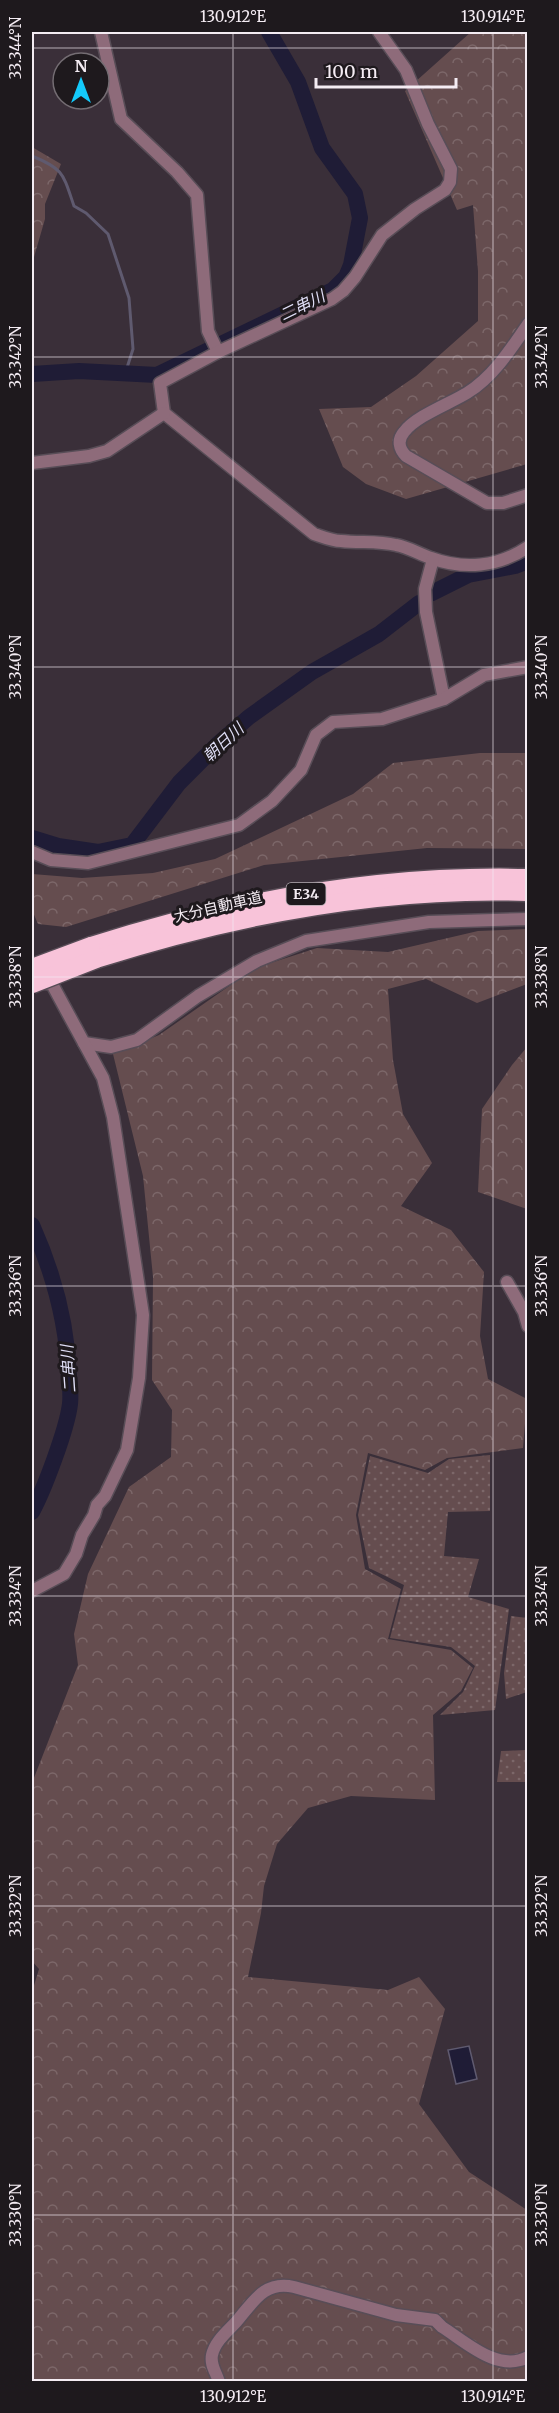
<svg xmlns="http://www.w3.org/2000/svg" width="559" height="2413" font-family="Merriweather,'Noto Sans JP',serif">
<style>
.green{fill:url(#green-dots)}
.forest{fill:url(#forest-crowns)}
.water{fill:#1f1c36;stroke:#5f5a6f;stroke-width:1.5}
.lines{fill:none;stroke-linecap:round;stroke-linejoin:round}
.stream{stroke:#5f5a6f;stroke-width:3}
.river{stroke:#1f1c36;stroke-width:16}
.minor-casing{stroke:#584d57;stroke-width:15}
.highway-casing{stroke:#584d57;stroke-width:21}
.minor{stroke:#8e6b7a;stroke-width:12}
.highway{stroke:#f8c3d9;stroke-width:18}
.highway-bridge-casing{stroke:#584d57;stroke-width:21;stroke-linecap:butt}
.highway-bridge{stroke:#f8c3d9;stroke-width:18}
.ticks{fill:none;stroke:#f4ecf3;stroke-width:1.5;stroke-opacity:0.45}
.labels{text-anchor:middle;stroke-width:6;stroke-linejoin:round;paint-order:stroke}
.shield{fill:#1e191d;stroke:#b4adb3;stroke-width:1.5}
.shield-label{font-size:14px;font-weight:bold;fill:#f4ecf3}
.street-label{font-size:15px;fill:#f4ecf3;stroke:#1e191d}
.water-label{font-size:16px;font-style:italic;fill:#dfdef6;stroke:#1e191d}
.neatline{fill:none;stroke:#f4ecf3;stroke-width:2}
.ticks-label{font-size:15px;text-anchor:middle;fill:#f4ecf3}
</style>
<defs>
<pattern id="green-dots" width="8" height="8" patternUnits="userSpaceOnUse" patternTransform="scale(1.5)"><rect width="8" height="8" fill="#654d4f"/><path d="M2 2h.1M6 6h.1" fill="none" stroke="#7c6769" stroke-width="1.8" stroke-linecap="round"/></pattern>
<pattern id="forest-crowns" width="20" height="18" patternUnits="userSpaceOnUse" patternTransform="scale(1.5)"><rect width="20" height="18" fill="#654d4f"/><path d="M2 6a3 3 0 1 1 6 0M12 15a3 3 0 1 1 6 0" fill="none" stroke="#7c6769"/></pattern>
</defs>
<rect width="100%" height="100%" fill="#3a2f39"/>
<!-- green -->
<g class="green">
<path d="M490,1455v56l-42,1 -4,44 35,3 -11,38 41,12 -14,101 -55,5 23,-23 12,-26 -24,-19 -61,-9 14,-53 -35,-17 -11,-53 12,-59 58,17 21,-14z"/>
<path d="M511,1616l16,2v74l-21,7 -2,-26z"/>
<path d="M527,1750v32h-30l4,-31z"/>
</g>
<!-- forest -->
<g class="forest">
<path d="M471,32h56v432l-121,35 -40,-15 -23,-17 -24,-58 52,-2 45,-31 62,-55v-50l-5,-66 -16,5 -52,-119z"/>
<path d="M32,147l29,17 -16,40v15l-13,45z"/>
<path d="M480,753h47v96l-100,-1 -163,17 -198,62 -28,-3 -6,-14v-36l50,4 71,-5 62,-14 138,-65 40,-31z"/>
<path d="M527,929v55l-50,19 -51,-24 -38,10 5,71 10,54 29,49 -31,43 50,24 33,42 -4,64 8,43 39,20 -4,49 -76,10 -22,12 -57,-17 -12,62 9,54 36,20 -13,50 63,11 22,18 -12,23 -28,24 2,85 -84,-4 -43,12 -31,36 -13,42 -3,27 -13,64 140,13 31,-13 26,32 -26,95 50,68 58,38v171h-495v-389l7,-23 -7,-8v-178l46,-118 -4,-31 14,-60 41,-87 42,-30 1,-47 -20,-30 1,-103 -10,-101 -30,-122 46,-19 96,-67 62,-20 71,4 90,-21z"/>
<path d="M527,1047v162l-49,-17 4,-83 30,-44z"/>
</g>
<!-- water -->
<path class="water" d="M469,2046l8,33 -21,5 -8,-34z"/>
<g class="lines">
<!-- stream -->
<path class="stream" d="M32,156c32,13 31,18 42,50l12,7 22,21 21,64 4,51 -8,25"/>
<!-- river -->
<g class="river">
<path d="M32,374l47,-3 78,4 176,-85 13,-13 5,-12 9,-47 -5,-24 -33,-46 -24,-66 -29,-50"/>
<path d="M432,593l36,-18 47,-9 13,-5"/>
<path d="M32,838l26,8 40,6 34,-7 47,-62 40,-40 30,-26 63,-45 67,-38 40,-31"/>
<path d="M32,1225c22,49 35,97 37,151 1,9 2,19 1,28 -3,25 -26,86 -38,108"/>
</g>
<defs>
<g id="minor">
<path d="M101,32l20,87 56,53 20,23 11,136 10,21"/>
<path d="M379,32l27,38 22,54 23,45 -1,13 -5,8 -30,19 -33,26 -27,42 -12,14 -11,8 -114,53 -58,31 4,30 150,121c9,3 18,7 27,7 19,2 37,0 55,4 12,2 23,9 35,13 33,12 67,9 97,-11"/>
<path d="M528,324c-17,25 -35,53 -61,69 -18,11 -51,23 -63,39 -7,8 -5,17 2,24l81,47h16l25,-8"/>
<path d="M32,463l57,-7 18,-5 57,-38"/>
<path d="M433,559l-8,30 1,23 18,87"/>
<path d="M32,852l19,8 37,3 151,-38 33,-24 29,-31 15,-35 17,-13 49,-3 62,-20 40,-24 44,-8"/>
<path d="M42,977l4,6 6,1 32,59 27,4 26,-7 61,-44 59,-35 49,-20 123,-19 99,-3"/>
<path d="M507,1282l17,30 4,14"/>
<path d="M32,1591l32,-17 12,-20 6,-19 12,-20 3,-10 8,-9 22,-46 12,-72 4,-63 -30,-198 -10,-39 -19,-35"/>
<path d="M219,2382c-3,-10 -9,-17 -7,-27 3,-14 16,-24 25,-34 16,-19 28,-41 57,-34l102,28 39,5 7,7c24,15 56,46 86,30"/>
</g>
<g id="highway">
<path d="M91,946c141,-45 288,-72 437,-68"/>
<path d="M96,959c139,-44 285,-72 432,-67"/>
</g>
</defs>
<!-- minor casing -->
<use href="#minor" class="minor-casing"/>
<!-- highway casing -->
<use href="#highway" class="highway-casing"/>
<!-- minor -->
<use href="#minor" class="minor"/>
<!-- highway -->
<use href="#highway" class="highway"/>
<defs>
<g id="highway-bridge">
<path d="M32,968l59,-22"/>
<path d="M32,984l64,-25"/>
</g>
</defs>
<!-- highway-bridge casing -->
<use href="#highway-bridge" class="highway-bridge-casing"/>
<!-- highway-bridge -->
<use href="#highway-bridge" class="highway-bridge"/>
</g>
<!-- ticks -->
<path class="ticks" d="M233,32v2350M493,32v2350M32,48h496M32,357h496M32,667h496M32,977h496M32,1286h496M32,1596h496M32,1906h496M32,2215h496"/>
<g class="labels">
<!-- shield labels -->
<rect class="shield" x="286.5" y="883" width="39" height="22" rx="4.5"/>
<g class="shield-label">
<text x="306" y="899">E34</text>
</g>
<!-- street labels -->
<g class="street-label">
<text transform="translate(218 907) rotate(-13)" y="5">大分自動車道</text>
</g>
<!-- water labels -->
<g class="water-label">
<text transform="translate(302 305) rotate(-26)" y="6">二串川</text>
<text transform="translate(223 742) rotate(-43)" y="6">朝日川</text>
<text transform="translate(68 1369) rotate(-94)" y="6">二串川</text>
</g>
</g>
<!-- border -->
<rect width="559" height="2413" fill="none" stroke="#1e191d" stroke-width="66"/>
<!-- north arrow -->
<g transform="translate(81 81)"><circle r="28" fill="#1e191d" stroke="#746d73" stroke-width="1.5"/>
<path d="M0-4.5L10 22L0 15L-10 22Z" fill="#14cafb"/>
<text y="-9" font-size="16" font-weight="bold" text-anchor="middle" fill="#f4ecf3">N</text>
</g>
<!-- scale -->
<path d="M316 78v9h140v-9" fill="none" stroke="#f4ecf3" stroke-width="3"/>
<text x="325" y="78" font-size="18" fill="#f4ecf3" stroke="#1e191d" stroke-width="4.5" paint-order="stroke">100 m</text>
<rect x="33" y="33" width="493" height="2347" class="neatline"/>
<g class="ticks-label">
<text x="233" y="22">130.912°E</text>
<text x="493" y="22">130.914°E</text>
<text transform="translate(16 48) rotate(-90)" y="5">33.344°N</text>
<text transform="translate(16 357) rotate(-90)" y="5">33.342°N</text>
<text transform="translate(542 357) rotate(-90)" y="5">33.342°N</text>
<text transform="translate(16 667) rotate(-90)" y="5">33.340°N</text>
<text transform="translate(542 667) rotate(-90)" y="5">33.340°N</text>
<text transform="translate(16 977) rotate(-90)" y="5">33.338°N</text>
<text transform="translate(542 977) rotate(-90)" y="5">33.338°N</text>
<text transform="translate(16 1286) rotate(-90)" y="5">33.336°N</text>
<text transform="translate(542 1286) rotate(-90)" y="5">33.336°N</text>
<text transform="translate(16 1596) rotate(-90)" y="5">33.334°N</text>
<text transform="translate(542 1596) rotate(-90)" y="5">33.334°N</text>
<text transform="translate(16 1906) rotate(-90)" y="5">33.332°N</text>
<text transform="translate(542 1906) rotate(-90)" y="5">33.332°N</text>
<text transform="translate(16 2215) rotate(-90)" y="5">33.330°N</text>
<text transform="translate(542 2215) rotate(-90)" y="5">33.330°N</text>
<text x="233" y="2402">130.912°E</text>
<text x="493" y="2402">130.914°E</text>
</g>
</svg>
